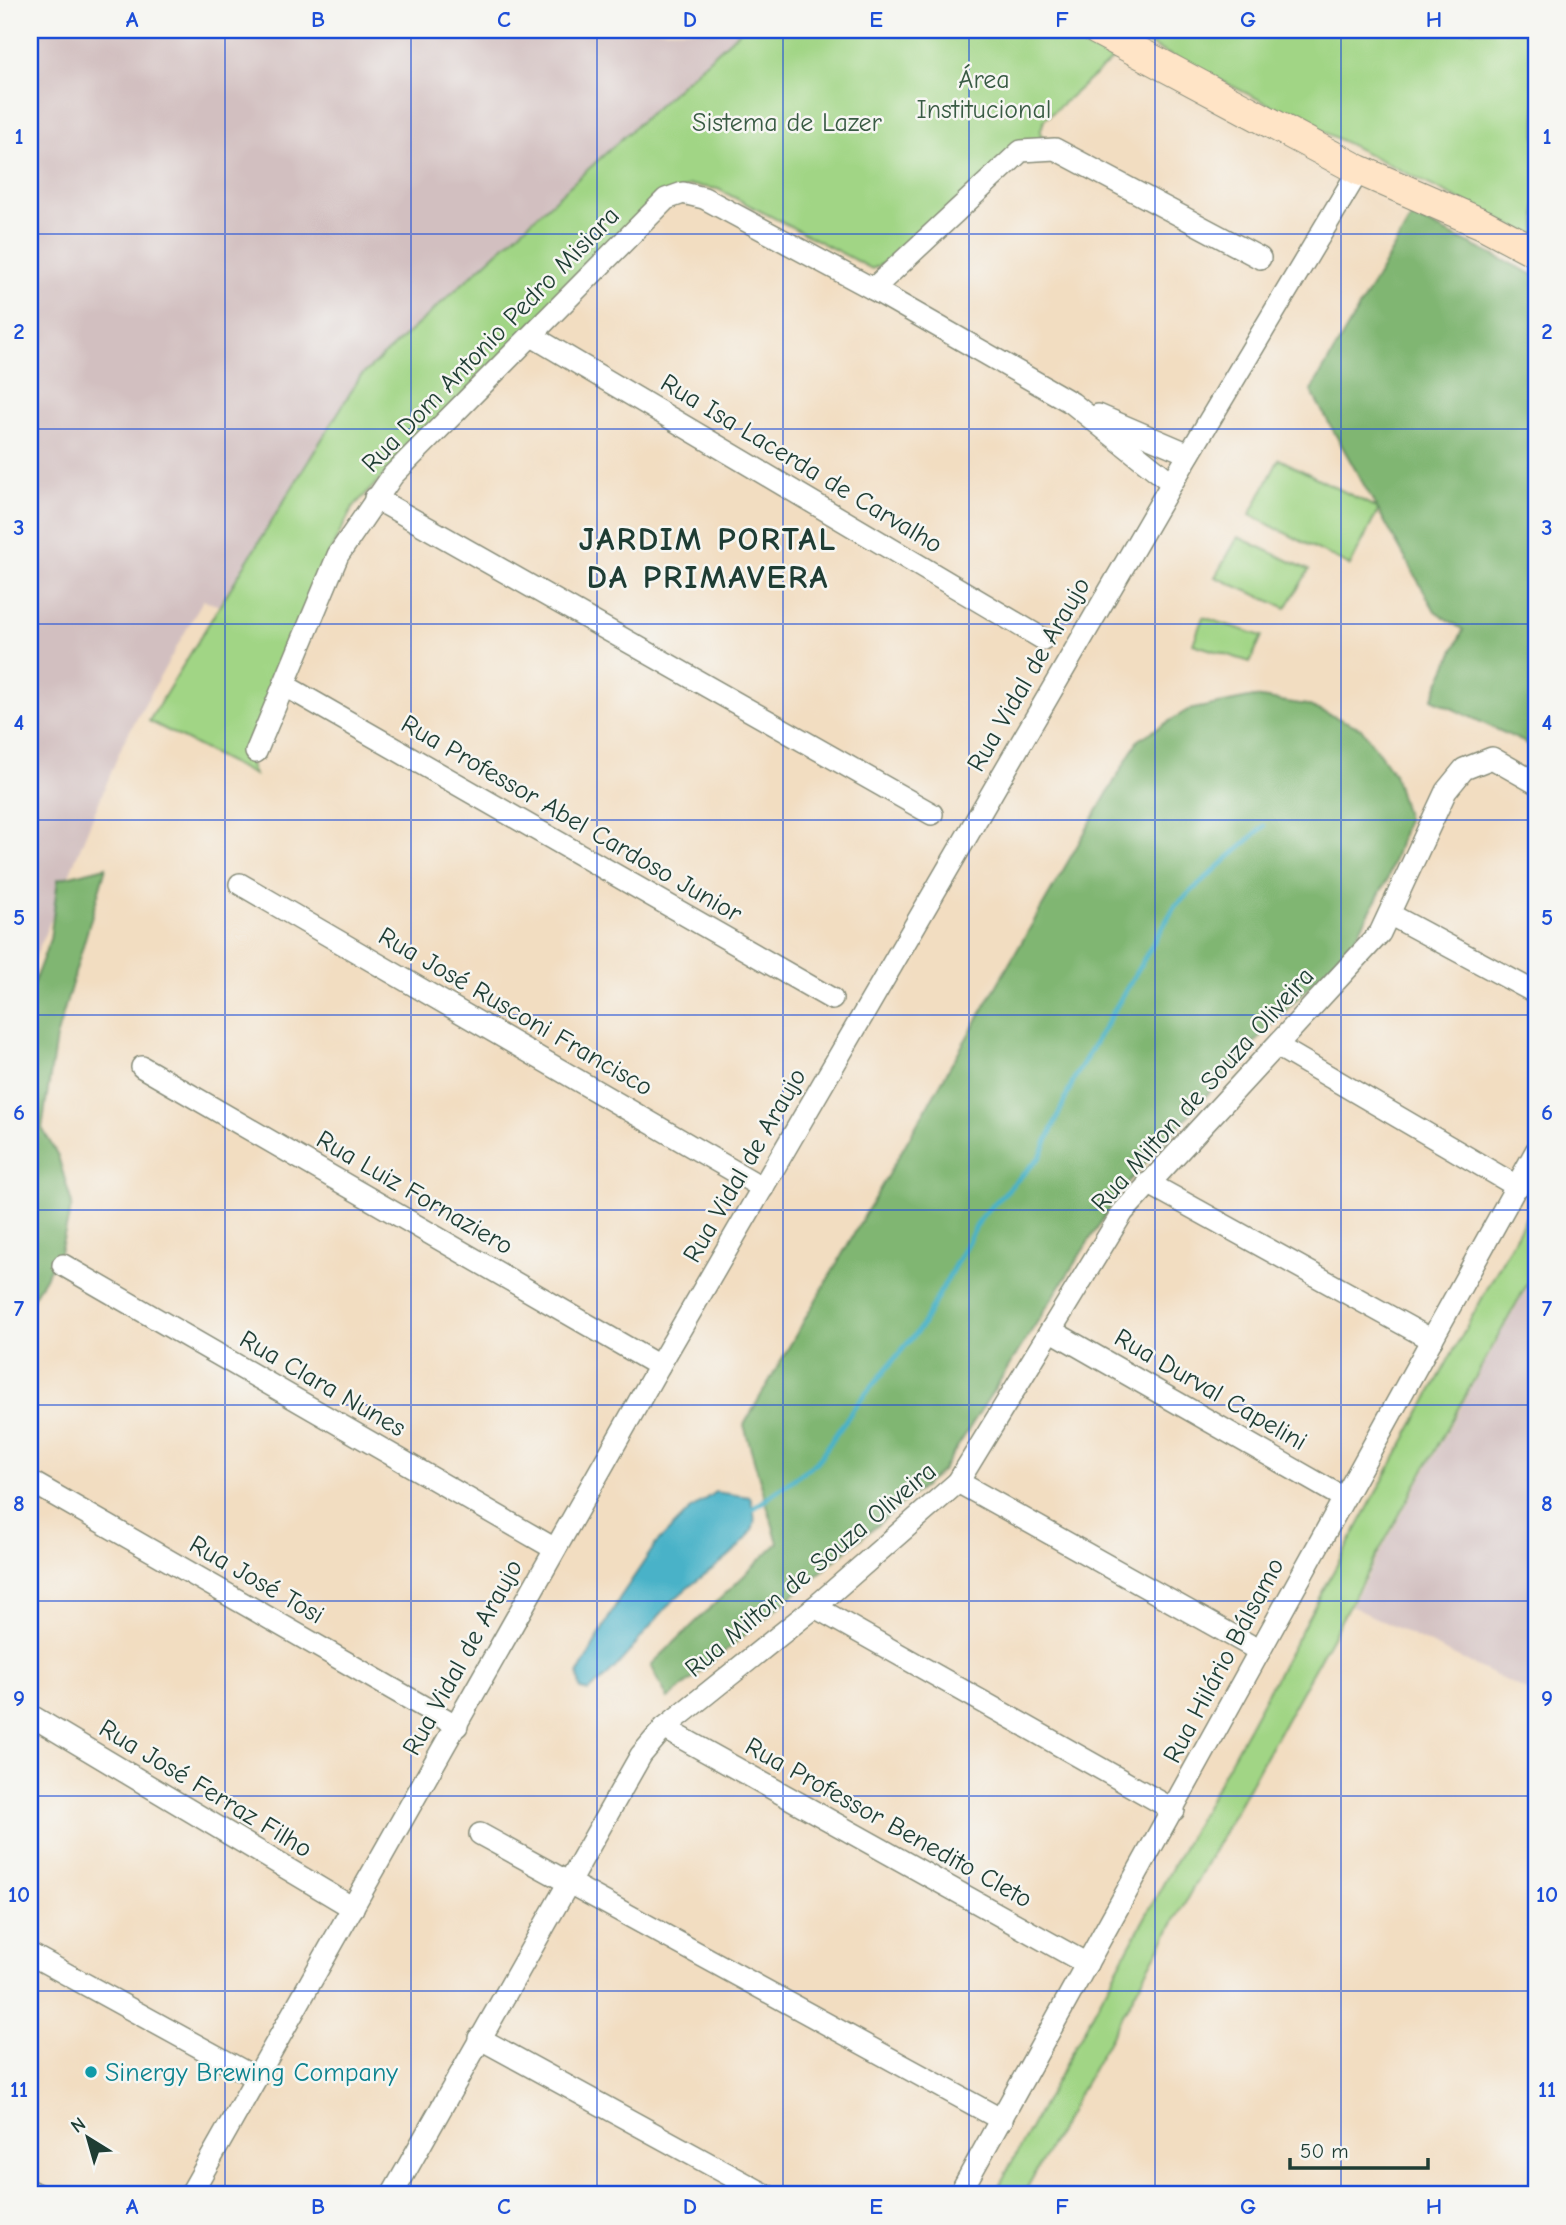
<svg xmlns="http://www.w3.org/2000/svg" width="1566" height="2225" font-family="'Comic Neue',sans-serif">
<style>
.industrial{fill:#d2bfc0}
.green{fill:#a1d585;stroke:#60895c;stroke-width:2}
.forest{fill:#80b672;stroke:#507a53;stroke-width:2}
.water{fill:#49b2c8;stroke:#34787e;stroke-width:2}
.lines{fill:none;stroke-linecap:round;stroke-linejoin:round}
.stream{stroke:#49b2c8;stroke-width:5}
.street-casing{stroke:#888d7a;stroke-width:24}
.secondary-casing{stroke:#888d7a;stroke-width:32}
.street{stroke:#fff;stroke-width:21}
.secondary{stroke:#ffe4c6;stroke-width:30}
.grid{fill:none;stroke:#1d4ed8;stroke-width:2;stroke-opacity:0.55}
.culture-dot{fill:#0f9aa8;stroke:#f6f6f2;stroke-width:2.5}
.labels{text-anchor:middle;stroke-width:5;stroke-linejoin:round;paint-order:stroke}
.park-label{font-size:26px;fill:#395b44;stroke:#f6f6f2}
.street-label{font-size:26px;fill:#1f3d34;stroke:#f6f6f2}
.culture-label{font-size:26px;fill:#0d838f;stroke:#f6f6f2;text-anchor:start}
.district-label{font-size:33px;font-weight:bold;letter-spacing:2px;fill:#1f3d34;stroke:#f6f6f2}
.neatline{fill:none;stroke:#1d4ed8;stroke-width:2.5}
.grid-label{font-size:23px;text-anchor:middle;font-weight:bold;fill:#1d4ed8}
</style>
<rect width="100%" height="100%" fill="#f6f6f2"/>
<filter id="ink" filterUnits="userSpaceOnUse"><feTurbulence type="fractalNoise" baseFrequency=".0143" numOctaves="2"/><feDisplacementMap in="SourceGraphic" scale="14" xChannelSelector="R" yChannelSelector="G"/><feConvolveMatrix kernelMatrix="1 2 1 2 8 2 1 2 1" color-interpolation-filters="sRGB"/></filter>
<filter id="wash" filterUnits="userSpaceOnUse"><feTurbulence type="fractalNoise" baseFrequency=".00686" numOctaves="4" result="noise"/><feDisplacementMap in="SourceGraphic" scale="28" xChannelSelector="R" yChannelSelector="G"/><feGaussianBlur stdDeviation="1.57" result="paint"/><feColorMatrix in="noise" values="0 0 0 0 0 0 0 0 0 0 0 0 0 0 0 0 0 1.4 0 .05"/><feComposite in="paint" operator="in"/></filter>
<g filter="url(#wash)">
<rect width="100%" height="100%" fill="#f2ddc1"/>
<!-- industrial -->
<g class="industrial">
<path d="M30,30h711l-381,347 -141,229 -16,-6 -79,141 -94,229z"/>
<path d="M1536,1271v424l-185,-89z"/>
</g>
<!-- green -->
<g class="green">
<path d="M741,30h309l63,29 -69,61 -4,13 8,10h-23l-143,121 -10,5 -154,-80 -28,-4 -48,27 -289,295 -23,45 -71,173c-17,17 -13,30 -5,50l-105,-54 211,-344z"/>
<path d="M1120,30h416v208z"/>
<path d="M1279,459l100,50 -29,57 -100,-51z"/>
<path d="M1238,537l71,33 -23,38 -71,-31z"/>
<path d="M1203,617l59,19 -12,26 -57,-18z"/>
<path d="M1536,1199v69l-513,927h-29z"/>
</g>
<!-- forest -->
<g class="forest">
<path d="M1412,216l124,60v472l-104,-49 31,-69 -28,-19 -124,-220z"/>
<path d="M1254,697l53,8 54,23 33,46 13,45 -20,61 -33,61 -104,106 -128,142 -180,282 -274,228 -17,-34 127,-122 -34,-118 394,-685 50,-30z"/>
<path d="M106,867l-50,171 -14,90 16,28 14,48 -12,48 -30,51v-310l20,-54 8,-60z"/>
</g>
<!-- water -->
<path class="water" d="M715,1492l35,5c4,14 8,24 0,36 -17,26 -51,43 -73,64 -32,30 -53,70 -89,94l-8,-2 -2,-15 41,-75 37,-55 33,-33z"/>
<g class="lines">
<!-- stream -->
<path class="stream" d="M750,1511l67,-49 37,-54 67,-81 61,-111 58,-59 34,-78 101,-173 89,-80"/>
</g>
</g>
<g filter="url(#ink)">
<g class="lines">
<defs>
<g id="street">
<path d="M873,289l148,-138 34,-2 205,109"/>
<path d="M532,336l511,303"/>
<path d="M1098,415l91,39"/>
<path d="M375,498l557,316"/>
<path d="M284,685l548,314"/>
<path d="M256,752l82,-197 55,-80 273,-276 17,-6 21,5 169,91 199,114 100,80"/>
<path d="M240,884l523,304"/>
<path d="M1391,915l145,78"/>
<path d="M1277,1046l241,141"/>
<path d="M142,1067l517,299"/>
<path d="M1148,1183l284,157"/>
<path d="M63,1265l492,284"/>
<path d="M1052,1331l290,166"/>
<path d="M30,1481l427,245"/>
<path d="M958,1482l302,169"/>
<path d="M815,1607l359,203"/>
<path d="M30,1715l323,193"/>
<path d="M664,1728l423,236"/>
<path d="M480,1834l522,286"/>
<path d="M30,1954l226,124"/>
<path d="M479,2038l287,157"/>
<path d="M30,2191l8,4"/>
<path d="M190,2195l469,-829 513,-883 187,-313"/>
<path d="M392,2195l249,-440 23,-27 151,-121 143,-125 165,-270 257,-279 66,-142 18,-22 28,-11 44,25"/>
<path d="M959,2195l577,-1044"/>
</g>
<path id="secondary" d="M1097,30l262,140 124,54 53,28"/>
</defs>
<!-- street casing -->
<use href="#street" class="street-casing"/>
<!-- secondary casing -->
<use href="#secondary" class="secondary-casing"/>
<!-- street -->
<use href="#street" class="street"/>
<!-- secondary -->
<use href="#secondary" class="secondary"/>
</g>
</g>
<!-- grid -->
<path class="grid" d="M225,30v2165M411,30v2165M597,30v2165M783,30v2165M969,30v2165M1155,30v2165M1341,30v2165M30,234h1506M30,429h1506M30,624h1506M30,820h1506M30,1015h1506M30,1210h1506M30,1405h1506M30,1601h1506M30,1796h1506M30,1991h1506"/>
<!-- markers -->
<circle class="culture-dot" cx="91" cy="2072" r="7"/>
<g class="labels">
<!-- park labels -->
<g class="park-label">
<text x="984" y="88">Área<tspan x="984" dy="30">Institucional</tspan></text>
<text x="787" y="131">Sistema de Lazer</text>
</g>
<!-- street labels -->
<g class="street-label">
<text transform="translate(490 339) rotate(-46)" y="9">Rua Dom Antonio Pedro Misiara</text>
<text transform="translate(802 463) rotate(31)" y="9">Rua Isa Lacerda de Carvalho</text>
<text transform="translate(1028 674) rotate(-60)" y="9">Rua Vidal de Araujo</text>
<text transform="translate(572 818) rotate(30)" y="9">Rua Professor Abel Cardoso Junior</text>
<text transform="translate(516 1011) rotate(30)" y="9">Rua José Rusconi Francisco</text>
<text transform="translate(1202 1089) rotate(-48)" y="9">Rua Milton de Souza Oliveira</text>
<text transform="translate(744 1165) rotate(-60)" y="9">Rua Vidal de Araujo</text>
<text transform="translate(415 1192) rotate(30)" y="9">Rua Luiz Fornaziero</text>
<text transform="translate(323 1383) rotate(30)" y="9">Rua Clara Nunes</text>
<text transform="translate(1211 1389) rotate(30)" y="9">Rua Durval Capelini</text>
<text transform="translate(810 1569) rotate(-40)" y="9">Rua Milton de Souza Oliveira</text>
<text transform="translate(257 1579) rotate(30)" y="9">Rua José Tosi</text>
<text transform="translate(462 1657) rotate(-61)" y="9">Rua Vidal de Araujo</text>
<text transform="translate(1223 1660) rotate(-62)" y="9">Rua Hilário Bálsamo</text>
<text transform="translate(206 1788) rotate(31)" y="9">Rua José Ferraz Filho</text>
<text transform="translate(889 1822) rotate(29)" y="9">Rua Professor Benedito Cleto</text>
</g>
<!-- culture labels -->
<g class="culture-label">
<text x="105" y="2081">Sinergy Brewing Company</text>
</g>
<!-- district labels -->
<g class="district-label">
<text x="708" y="550">JARDIM PORTAL<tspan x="708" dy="38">DA PRIMAVERA</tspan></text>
</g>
</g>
<!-- margin -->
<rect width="1566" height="2225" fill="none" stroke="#f6f6f2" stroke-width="77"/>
<!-- north arrow -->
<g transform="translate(88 2138) rotate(323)" stroke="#f6f6f2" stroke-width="5" paint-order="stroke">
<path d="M0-5L12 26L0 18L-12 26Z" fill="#1f3d34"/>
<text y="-10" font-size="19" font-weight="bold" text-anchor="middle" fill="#1f3d34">N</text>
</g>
<!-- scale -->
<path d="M1290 2158v10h138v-10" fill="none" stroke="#1f3d34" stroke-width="3.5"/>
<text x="1300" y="2158" font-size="21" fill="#1f3d34" stroke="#f6f6f2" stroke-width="5" paint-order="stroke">50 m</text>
<rect x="38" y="38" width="1490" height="2148" class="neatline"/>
<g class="grid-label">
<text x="132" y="27">A</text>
<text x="318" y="27">B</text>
<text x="504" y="27">C</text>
<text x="690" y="27">D</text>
<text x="876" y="27">E</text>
<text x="1062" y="27">F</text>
<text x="1248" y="27">G</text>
<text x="1434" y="27">H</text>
<text x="19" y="144">1</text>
<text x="1547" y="144">1</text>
<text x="19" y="339">2</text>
<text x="1547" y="339">2</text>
<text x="19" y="535">3</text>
<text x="1547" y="535">3</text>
<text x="19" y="730">4</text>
<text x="1547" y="730">4</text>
<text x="19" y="925">5</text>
<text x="1547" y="925">5</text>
<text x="19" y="1120">6</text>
<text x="1547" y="1120">6</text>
<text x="19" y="1316">7</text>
<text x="1547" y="1316">7</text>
<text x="19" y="1511">8</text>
<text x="1547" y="1511">8</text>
<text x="19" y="1706">9</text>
<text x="1547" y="1706">9</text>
<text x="19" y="1902">10</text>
<text x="1547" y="1902">10</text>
<text x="19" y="2097">11</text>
<text x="1547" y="2097">11</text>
<text x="132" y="2214">A</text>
<text x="318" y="2214">B</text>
<text x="504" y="2214">C</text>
<text x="690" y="2214">D</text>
<text x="876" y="2214">E</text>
<text x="1062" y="2214">F</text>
<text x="1248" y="2214">G</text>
<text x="1434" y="2214">H</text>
</g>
</svg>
